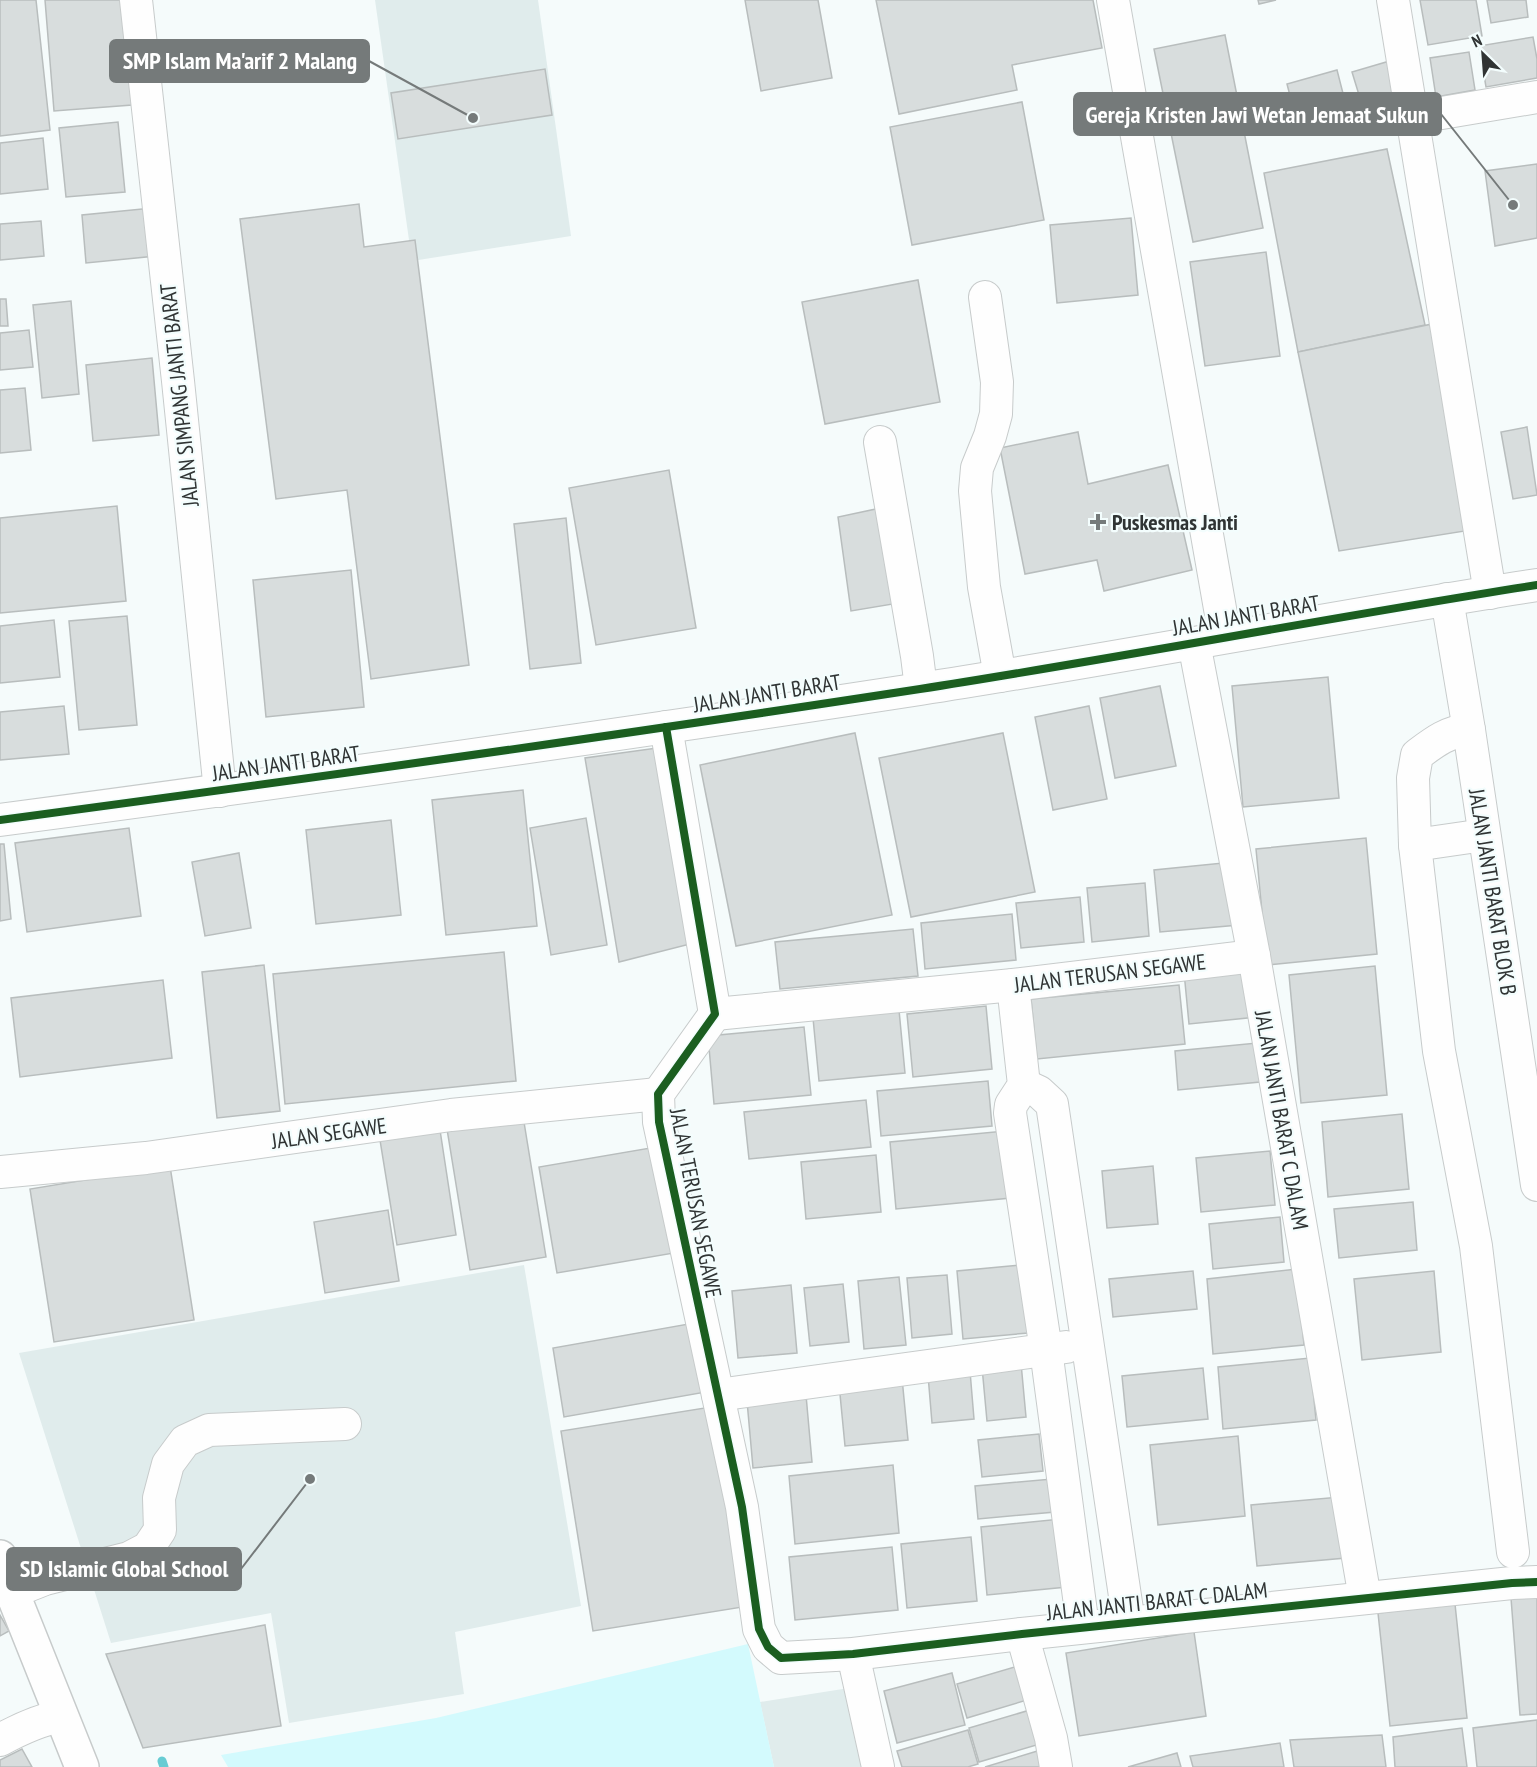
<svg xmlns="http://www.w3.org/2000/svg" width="1537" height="1767" font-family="'PT Sans Narrow',sans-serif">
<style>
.built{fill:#e0ecec}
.green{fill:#d3fafd}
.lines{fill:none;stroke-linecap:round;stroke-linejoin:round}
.stream{stroke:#67ccd3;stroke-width:9}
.building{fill:#d8dddd;stroke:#b8bdbd;stroke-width:1.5}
.minor-casing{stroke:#c7cbcb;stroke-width:34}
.major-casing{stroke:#c7cbcb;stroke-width:36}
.minor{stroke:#fefefe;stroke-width:32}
.major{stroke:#fefefe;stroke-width:33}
.cycleway-casing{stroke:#f3fdfd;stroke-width:11}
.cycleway{stroke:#1b5e20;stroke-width:8}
.poi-dot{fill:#757a7a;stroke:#f3fdfd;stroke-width:2}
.labels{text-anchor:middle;stroke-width:4.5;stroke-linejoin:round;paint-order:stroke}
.street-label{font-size:22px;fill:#303434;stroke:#f3fdfd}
.poi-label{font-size:22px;font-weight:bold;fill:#303434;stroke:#f3fdfd;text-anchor:start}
.leader{fill:none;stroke:#757a7a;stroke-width:2}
.callout-dot{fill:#757a7a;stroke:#f3fdfd;stroke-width:2}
.callout{fill:#757a7a;stroke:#757a7a;stroke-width:2}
.callout-label{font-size:24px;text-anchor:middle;font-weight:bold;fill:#fff}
</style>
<rect width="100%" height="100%" fill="#f5fbfb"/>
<!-- built -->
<g class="built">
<path d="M375,0h163l33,236 -159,25z"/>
<path d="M524,1265l57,341 -126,26 9,62 -175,29 -18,-110 -160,30 -92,-290z"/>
<path d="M849,1688l18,79h-93l-14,-65z"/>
</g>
<!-- green -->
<path class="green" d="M748,1644l26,123h-546l-7,-12 215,-37z"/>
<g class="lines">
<!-- stream -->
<path class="stream" d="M162,1761l2,6"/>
</g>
<!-- building -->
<g class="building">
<path d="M0,0h36l14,130 -50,6z"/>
<path d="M45,0h78l9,105 -78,6z"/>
<path d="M745,0h73l14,78 -71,13z"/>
<path d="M876,0h217l9,48 -90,17 5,25 -118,24z"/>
<path d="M1258,0h18l-17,4z"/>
<path d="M1420,0h56l6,36 -54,9z"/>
<path d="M1487,0h39l2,17 -37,6z"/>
<path d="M1225,35l38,193 -70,14 -39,-193z"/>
<path d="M1533,37l4,22v19l-51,9 -7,-41z"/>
<path d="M1469,52l6,38 -39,7 -6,-39z"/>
<path d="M1393,60l11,36 -41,12 -11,-36z"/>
<path d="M545,69l7,46 -154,24 -7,-46z"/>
<path d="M1337,70l10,39 -50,14 -10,-39z"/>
<path d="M1022,102l22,118 -132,25 -22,-118z"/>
<path d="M118,122l7,70 -59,5 -7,-69z"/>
<path d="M43,138l5,51 -48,5v-51z"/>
<path d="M1387,149l38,176 -127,27 -34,-179z"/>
<path d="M1537,164v74l-42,8 -10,-75z"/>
<path d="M359,204l5,43 51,-7 54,425 -98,14 -24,-189 -71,9 -36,-280z"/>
<path d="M152,208l4,48 -70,7 -4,-48z"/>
<path d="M1131,218l7,77 -81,8 -7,-78z"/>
<path d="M41,221l3,35 -44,4v-36z"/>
<path d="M1266,252l14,104 -75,10 -15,-104z"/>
<path d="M918,280l22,122 -115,22 -23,-122z"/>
<path d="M0,299h6l2,27h-8z"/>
<path d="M71,301l8,93 -37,4 -9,-93z"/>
<path d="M1432,324l33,207 -126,20 -41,-199z"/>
<path d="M29,330l4,37 -33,3v-37z"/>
<path d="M152,358l7,77 -66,6 -7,-76z"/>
<path d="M25,388l6,62 -31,3v-63z"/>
<path d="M1527,427l10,68 -24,4 -12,-67z"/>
<path d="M1078,432l10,52 80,-19 24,105 -88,21 -7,-31 -72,14 -25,-126z"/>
<path d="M669,470l27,158 -100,17 -27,-157z"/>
<path d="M117,506l9,95 -126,12v-95z"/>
<path d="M876,509l17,95 -42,7 -13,-94z"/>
<path d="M566,518l15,145 -51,6 -16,-145z"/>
<path d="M351,570l13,137 -98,10 -13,-137z"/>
<path d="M127,616l10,109 -58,5 -10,-109z"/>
<path d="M54,620l6,57 -60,6v-57z"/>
<path d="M1328,677l11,121 -96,9 -11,-121z"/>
<path d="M1160,686l16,80 -61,12 -15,-80z"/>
<path d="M64,706l5,48 -69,6v-48z"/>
<path d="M1089,706l18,93 -54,11 -18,-93z"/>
<path d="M855,733l37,182 -156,31 -36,-181z"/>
<path d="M1003,733l32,159 -124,25 -32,-159z"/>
<path d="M664,747l30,196 -75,19 -34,-204z"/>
<path d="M523,790l14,136 -91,9 -14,-135z"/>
<path d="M586,818l21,127 -56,10 -21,-127z"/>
<path d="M391,820l10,95 -85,9 -10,-94z"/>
<path d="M129,828l12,88 -114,16 -12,-89z"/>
<path d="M1366,838l11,116 -110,11 -11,-116z"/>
<path d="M0,844h4l7,75 -11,2z"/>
<path d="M239,853l12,75 -46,8 -13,-74z"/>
<path d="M1233,862l6,63 -79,7 -6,-62z"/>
<path d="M1145,883l4,53 -57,6 -5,-54z"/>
<path d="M1080,897l4,45 -63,6 -5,-45z"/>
<path d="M1012,914l4,46 -91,9 -4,-46z"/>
<path d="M913,929l5,47 -138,13 -5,-47z"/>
<path d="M504,952l12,129 -231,23 -12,-130z"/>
<path d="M264,965l16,146 -63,7 -15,-146z"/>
<path d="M1252,966l5,51 -68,7 -5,-52z"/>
<path d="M1375,966l12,129 -86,8 -12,-128z"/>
<path d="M163,980l9,78 -152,19 -9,-79z"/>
<path d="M1179,985l6,59 -148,15 -6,-60z"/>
<path d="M986,1006l6,63 -79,8 -6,-63z"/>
<path d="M899,1010l6,63 -86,8 -6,-63z"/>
<path d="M804,1027l7,68 -97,9 -6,-68z"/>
<path d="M1257,1043l3,39 -82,8 -3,-39z"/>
<path d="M988,1081l4,45 -111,10 -4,-45z"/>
<path d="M866,1100l5,47 -122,12 -5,-47z"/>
<path d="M1402,1114l7,75 -81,8 -6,-75z"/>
<path d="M523,1116l23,141 -76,13 -23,-141z"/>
<path d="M440,1130l16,105 -59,10 -17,-105z"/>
<path d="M1005,1131l6,67 -115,11 -6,-67z"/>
<path d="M656,1147l18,106 -117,20 -18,-106z"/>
<path d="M1270,1151l5,54 -74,7 -5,-54z"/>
<path d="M876,1155l5,57 -75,7 -5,-57z"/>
<path d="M170,1166l24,154 -140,22 -24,-153z"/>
<path d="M1153,1166l5,58 -51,4 -5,-57z"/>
<path d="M1413,1202l4,48 -78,8 -5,-49z"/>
<path d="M388,1210l11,71 -74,12 -11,-71z"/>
<path d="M1280,1217l4,45 -71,7 -4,-45z"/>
<path d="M1021,1265l7,68 -65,6 -6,-68z"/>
<path d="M1297,1269l7,76 -91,9 -6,-75z"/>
<path d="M1193,1271l4,38 -84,8 -4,-38z"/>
<path d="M1434,1271l7,81 -79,8 -8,-81z"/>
<path d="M947,1275l5,59 -40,4 -5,-60z"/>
<path d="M899,1277l7,68 -42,4 -6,-68z"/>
<path d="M843,1284l6,58 -39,4 -6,-58z"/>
<path d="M791,1285l6,68 -59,5 -6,-67z"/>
<path d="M694,1323l12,69 -142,25 -11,-69z"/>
<path d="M1310,1358l6,62 -93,9 -5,-62z"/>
<path d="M1021,1363l5,54 -39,4 -5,-54z"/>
<path d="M1203,1368l5,51 -81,8 -5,-51z"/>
<path d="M970,1371l4,48 -42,4 -4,-48z"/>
<path d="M902,1378l6,62 -63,6 -6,-62z"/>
<path d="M806,1395l6,67 -59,6 -6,-67z"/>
<path d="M717,1406l32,200 -156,25 -32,-200z"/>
<path d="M1039,1434l4,37 -61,6 -4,-37z"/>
<path d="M1238,1436l7,80 -87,9 -8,-80z"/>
<path d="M893,1465l6,68 -104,11 -6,-68z"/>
<path d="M1052,1479l3,33 -77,7 -3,-33z"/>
<path d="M1340,1497l6,61 -89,8 -6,-61z"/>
<path d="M1061,1519l6,68 -80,8 -6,-68z"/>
<path d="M971,1537l6,64 -70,7 -6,-64z"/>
<path d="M892,1547l6,63 -103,10 -6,-63z"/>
<path d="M1537,1596v118l-17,1 -9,-117z"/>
<path d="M1455,1604l12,114 -77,8 -12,-113z"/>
<path d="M0,1615l9,16 -9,5z"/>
<path d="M265,1625l16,101 -138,22 -37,-94z"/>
<path d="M1194,1632l12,84 -127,20 -13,-83z"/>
<path d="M1028,1663l9,34 -70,21 -10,-34z"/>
<path d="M952,1673l13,52 -68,18 -13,-52z"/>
<path d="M1040,1707l10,34 -71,21 -10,-34z"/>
<path d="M1537,1720v47h-60l-4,-39z"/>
<path d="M1462,1728l5,39h-72l-2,-30z"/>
<path d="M968,1730l10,34 -10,3h-66l-5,-16z"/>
<path d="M1382,1735l4,32h-92l-4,-27z"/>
<path d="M1280,1743l4,24h-91l-3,-11z"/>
<path d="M22,1749l10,18h-32v-7z"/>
<path d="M1044,1749l5,18h-64z"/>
<path d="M1177,1753l4,14h-53z"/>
</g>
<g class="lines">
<defs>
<g id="minor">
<path d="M136,0l42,381 42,410"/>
<path d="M1113,0l112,637"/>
<path d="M1393,0l97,593"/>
<path d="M1412,118l125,-21"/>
<path d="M985,297l12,85 -1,32 -6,22 -13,32 -2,23 9,96 16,89"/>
<path d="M880,442l37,214 4,32"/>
<path d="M1447,599l22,131 68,455"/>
<path d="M1194,643l60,313 111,642"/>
<path d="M666,727l49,287 -57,80 1,28 83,385 17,122 9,18 13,11 72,-4 169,-20 490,-51 25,-1"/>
<path d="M1469,730c-21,1 -36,13 -52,25l-4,23 2,67 24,206 37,195 37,306"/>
<path d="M0,820c307,-41 614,-84 920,-131 206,-32 411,-72 617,-104"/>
<path d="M1415,845l69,-10"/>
<path d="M1013,985l11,100 -13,20 -1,8 36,237 37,277"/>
<path d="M715,1014l298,-29 241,-29"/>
<path d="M1024,1085l15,7 13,12 77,519"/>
<path d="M0,1172l146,-14 305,-43 207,-21"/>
<path d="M718,1395l348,-48"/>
<path d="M12,1592l33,-13 84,-21 19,-10 12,-18 -1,-32 9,-34 17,-23 24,-11 136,-6"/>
<path d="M1022,1634l29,104 5,29"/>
<path d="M853,1654l25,113"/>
<path d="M0,1740c20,-11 39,-20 61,-24"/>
</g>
<path id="major" d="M0,1557l12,35 70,175"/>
</defs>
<!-- minor casing -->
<use href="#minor" class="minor-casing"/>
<!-- major casing -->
<use href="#major" class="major-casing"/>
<!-- minor -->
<use href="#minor" class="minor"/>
<!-- major -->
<use href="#major" class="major"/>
<defs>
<g id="cycleway">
<path d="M666,727l49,287 -57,80 1,28 83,385 17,122 9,18 13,11 72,-4 169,-20 490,-51 25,-1"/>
<path d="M0,820c307,-41 614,-84 920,-131 206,-32 411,-72 617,-104"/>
</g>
</defs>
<!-- cycleway casing -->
<use href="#cycleway" class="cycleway-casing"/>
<!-- cycleway -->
<use href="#cycleway" class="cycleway"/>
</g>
<!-- markers -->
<path class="poi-dot" d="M1095 513h6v6h6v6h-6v6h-6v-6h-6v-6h6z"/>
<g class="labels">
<!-- street labels -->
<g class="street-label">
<text transform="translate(179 395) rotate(-96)" y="8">JALAN SIMPANG JANTI BARAT</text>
<text transform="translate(1246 615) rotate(-10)" y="8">JALAN JANTI BARAT</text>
<text transform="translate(767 693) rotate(-9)" y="8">JALAN JANTI BARAT</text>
<text transform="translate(286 763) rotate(-8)" y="8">JALAN JANTI BARAT</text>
<text transform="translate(1493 892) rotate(81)" y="8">JALAN JANTI BARAT BLOK B</text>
<text transform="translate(1110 973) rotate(-7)" y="8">JALAN TERUSAN SEGAWE</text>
<text transform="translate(1282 1120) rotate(80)" y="8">JALAN JANTI BARAT C DALAM</text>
<text transform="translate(329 1133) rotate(-8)" y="8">JALAN SEGAWE</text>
<text transform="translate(696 1203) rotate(79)" y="8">JALAN TERUSAN SEGAWE</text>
<text transform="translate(1157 1601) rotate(-6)" y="8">JALAN JANTI BARAT C DALAM</text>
</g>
<!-- poi labels -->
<g class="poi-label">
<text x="1112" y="530">Puskesmas Janti</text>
</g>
</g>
<!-- callouts -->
<path class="leader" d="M473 118L369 61M1513 205L1441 114M310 1479L241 1569"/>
<g class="callout-dot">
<circle cx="473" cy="118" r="6"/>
<circle cx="1513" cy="205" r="6"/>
<circle cx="310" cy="1479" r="6"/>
</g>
<g class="callout">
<rect x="110" y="40" width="259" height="42" rx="6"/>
<rect x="1074" y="93" width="367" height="42" rx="6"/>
<rect x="7" y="1548" width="234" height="42" rx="6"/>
</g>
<g class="callout-label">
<text x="240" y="69">SMP Islam Ma'arif 2 Malang</text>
<text x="1257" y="123">Gereja Kristen Jawi Wetan Jemaat Sukun</text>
<text x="124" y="1577">SD Islamic Global School</text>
</g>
<!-- north arrow -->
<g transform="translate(1483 54) rotate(335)" stroke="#f3fdfd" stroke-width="4.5" paint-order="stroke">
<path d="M0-4.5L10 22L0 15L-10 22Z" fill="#303434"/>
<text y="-9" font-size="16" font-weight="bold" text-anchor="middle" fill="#303434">N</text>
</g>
</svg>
